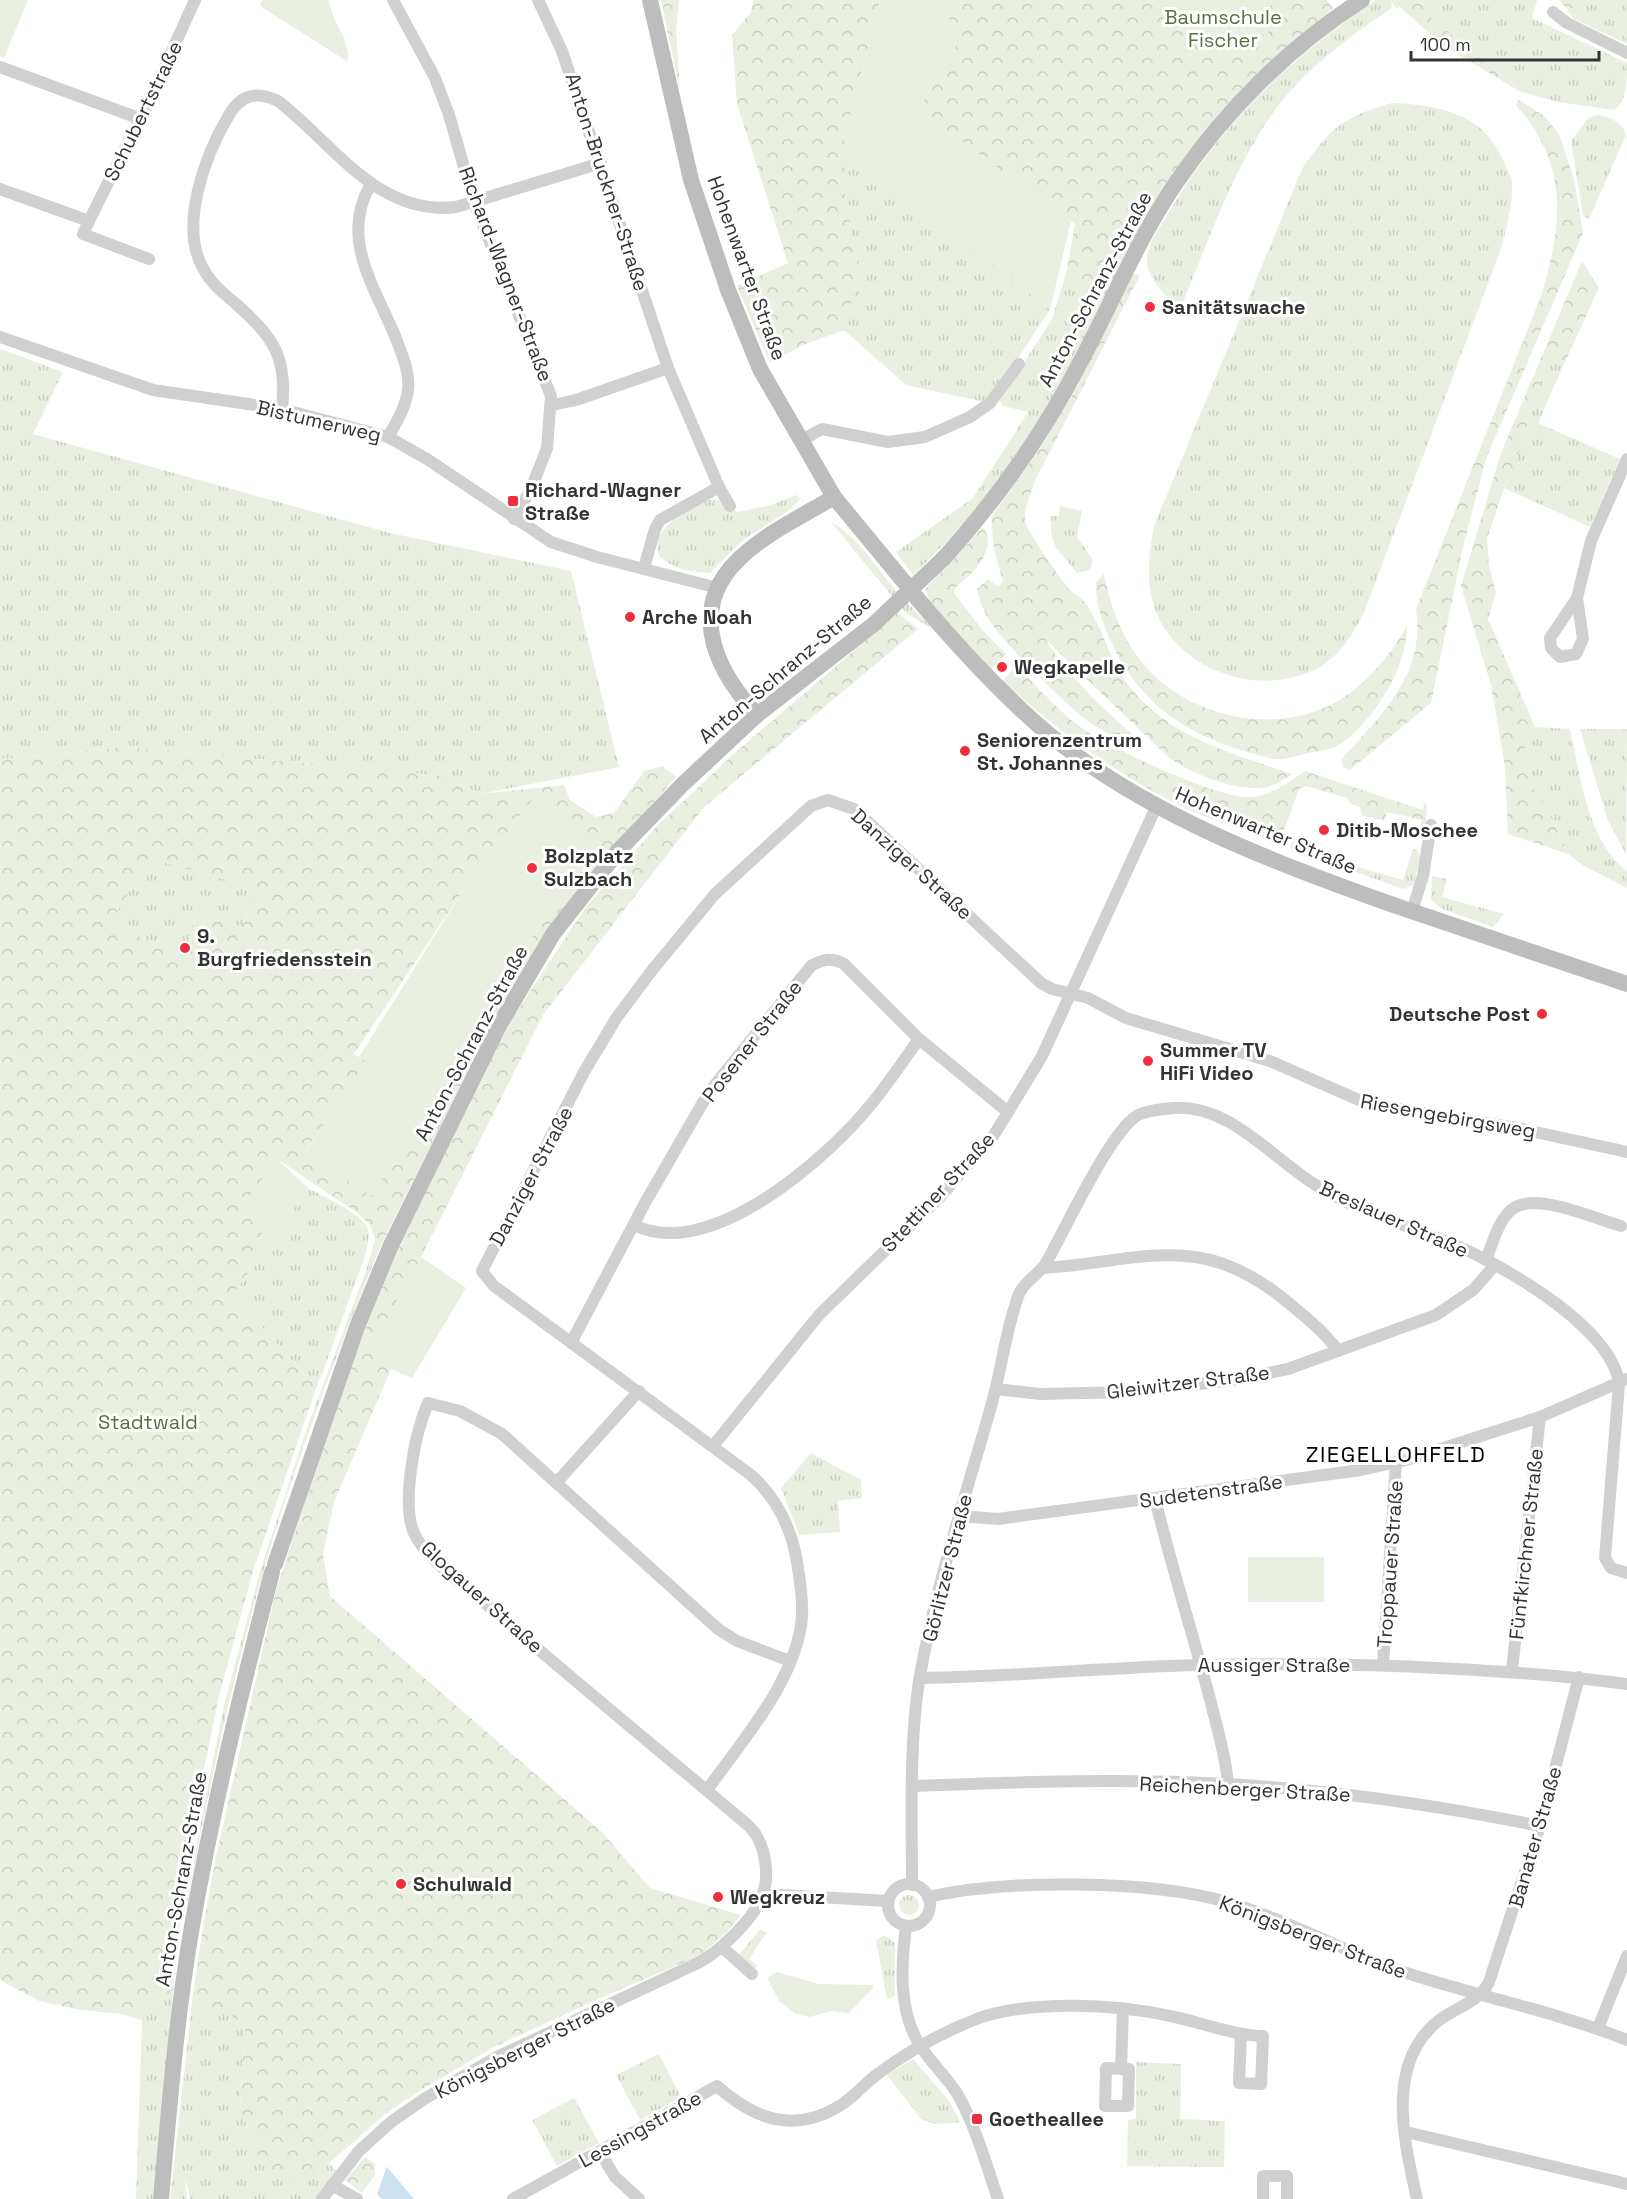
<svg xmlns="http://www.w3.org/2000/svg" width="1627" height="2199" font-family="'Space Grotesk',sans-serif">
<style>
.grass{fill:url(#grass-tufts)}
.forest{fill:url(#forest-crowns);fill-rule:evenodd}
.green{fill:#e9f0e1}
.water{fill:#cde2f0}
.lines{fill:none;stroke-linecap:round;stroke-linejoin:round}
.street{stroke:#d0d0d0;stroke-width:12}
.secondary{stroke:#bdbdbd;stroke-width:16}
.secondary-bridge{stroke:#bdbdbd;stroke-width:16}
.poi-dot{fill:#f02f3d;stroke:#fff;stroke-width:2}
.labels{text-anchor:middle;stroke-width:6;stroke-linejoin:round;paint-order:stroke}
.park-label{font-size:20px;fill:#55723c;stroke:#fff}
.street-label{font-size:20px;fill:#333;stroke:#fff}
.poi-label{font-size:20px;font-weight:bold;fill:#333;stroke:#fff;text-anchor:start}
.quarter-label{font-size:22px;letter-spacing:1.5px;fill:#000;stroke:#fff}
</style>
<defs>
<pattern id="grass-tufts" width="24" height="20" patternUnits="userSpaceOnUse" patternTransform="scale(1.5)"><rect width="24" height="20" fill="#e9f0e1"/><path d="M3 7l-1-3M5 7V3M7 7l1-3M15 17l-1-3M17 17v-4M19 17l1-3" fill="none" stroke="#c8cec2"/></pattern>
<pattern id="forest-crowns" width="20" height="18" patternUnits="userSpaceOnUse" patternTransform="scale(1.5)"><rect width="20" height="18" fill="#e9f0e1"/><path d="M2 6a3 3 0 1 1 6 0M12 15a3 3 0 1 1 6 0" fill="none" stroke="#c8cec2"/></pattern>
</defs>
<rect width="100%" height="100%" fill="#fff"/>
<!-- grass -->
<g class="grass">
<path d="M1376,0h15l1,8c-45,30 -91,64 -122,109 -40,58 -63,129 -91,194 -10,-13 -32,-32 -32,-50 -1,-17 14,-35 22,-49 51,-87 124,-157 207,-212z"/>
<path d="M1452,0h85l-5,18 95,45c0,17 0,40 -13,47l-56,-8 -39,-11 -4,-6 -89,-71z"/>
<path d="M1602,0h25v44l-53,-25 -7,-10 21,-3z"/>
<path d="M1392,103c47,2 91,10 111,57 3,7 8,15 9,22 1,22 -5,43 -10,64l-138,367c-12,22 -23,42 -46,55 -59,32 -146,1 -165,-65 -7,-27 -4,-50 1,-77l148,-357c30,-43 40,-51 90,-66z"/>
<path d="M1598,115c14,3 24,7 28,20l-37,84 -6,-3 -12,-75 18,-24z"/>
<path d="M844,142l206,168 -54,81 -11,11 -79,-17 -62,-55 15,-56 -15,-85z"/>
<path d="M1066,274l42,18c-25,51 -51,102 -81,150 -30,48 -73,94 -114,133l-17,-23 77,-54 55,-86 -25,-6 -3,-6 52,-81z"/>
<path d="M1547,343l17,21 -26,59 82,36 -30,68 -86,-39c9,-8 41,-126 43,-145z"/>
<path d="M0,349l63,23 -30,62 357,99 181,38 48,196 -139,27 -37,-18 -316,-29 -127,12z"/>
<path d="M796,495l4,4 -9,10 -49,32 -32,32c-19,-1 -40,-4 -52,-19 0,-4 -1,-10 0,-14 4,-16 44,-45 60,-40 7,3 13,10 20,12l33,-7z"/>
<path d="M1060,506l22,5 -5,26 16,23 -3,10 -13,3c-18,-24 -28,-25 -26,-57h8z"/>
<path d="M830,521c28,16 44,44 65,68 12,14 26,27 39,41l-28,-17z"/>
<path d="M1535,727l35,2c11,48 16,109 57,143v16l-43,-22 -16,-12 -17,-37 -17,-26 -12,-52z"/>
<path d="M1580,729h47l-1,125 -18,-33z"/>
<path d="M1293,839l52,19 -1,5 59,17 10,-31 4,1 3,7 -6,27 -11,5 -113,-41z"/>
<path d="M149,858l107,30 -14,38 -55,23 -81,-20z"/>
<path d="M1432,876l15,3 -5,18 62,17 -11,13 -53,-19 -9,-9z"/>
<path d="M309,1189c14,7 51,24 58,38 4,8 0,20 -2,29l-44,121 -15,-1 -73,-81 36,-54z"/>
<path d="M375,1240l7,3c-35,83 -67,169 -96,255 -44,134 -74,273 -100,411l-4,6 42,-210 36,-134 48,-146 58,-154z"/>
<path d="M811,1453l50,27 1,18 -24,3 2,31 -41,3 -18,-47z"/>
<circle cx="909" cy="1905" r="10"/>
<path d="M759,1930l8,2 -18,27 8,7 -3,4 -16,-13z"/>
<path d="M884,1935l11,8v53l-8,3 -11,-58z"/>
<path d="M193,1994l11,20 21,-4 20,15 -5,81 78,67 11,-10 7,8 -20,28h-126l-5,-23 2,23h-17z"/>
<path d="M173,1995l-19,204h-18l6,-179 -21,-6z"/>
<path d="M659,2054l22,43 -41,23 -24,-45z"/>
<path d="M913,2059l37,43 10,19 -3,2 -23,1 -13,-5 -34,-44z"/>
<path d="M1136,2062l45,2 -1,55 45,2 -1,46 -97,-1 1,-46 8,-1z"/>
<path d="M574,2098l25,45 -42,23 -25,-46z"/>
</g>
<!-- forest -->
<g class="forest">
<path d="M661,0h18l-3,31 4,60z"/>
<path d="M753,0h127l-36,142v47l15,85 -15,56 -41,15 -33,18 -33,-77 51,-23 -51,-159 -5,-69 19,-23z"/>
<path d="M944,0h210l66,67 51,-38 -1,-29h56l7,8 -84,77 -141,207 -42,-18 9,-50 -157,-114 38,-65z"/>
<path d="M1391,0h61l-26,14 89,71 4,6 -79,-48 -40,-36 -4,1z"/>
<path d="M1559,0h43l-14,6 -21,3z"/>
<path d="M1519,100l25,16 15,18 15,45 9,54 -96,223 -24,91 -32,156 -81,67 -7,-3 -1,-8c39,-45 84,-83 74,-150l125,-313c15,-51 26,-99 3,-149 -7,-15 -16,-30 -28,-41z"/>
<path d="M1582,261l17,27 -35,76 -17,-20 -7,39 -26,85 -10,20 -17,51 2,27 7,27 -8,26 47,108 -12,12 11,52 17,26 17,37 -60,-20 -3,-67 -14,-82 -30,-99 40,-133z"/>
<path d="M1132,274l8,1 -105,206c-4,12 -11,26 -10,40 1,8 38,62 45,69 6,5 12,8 17,15 16,23 22,54 39,77 40,55 106,71 166,92 -7,5 -16,11 -25,13 -32,5 -72,-12 -98,-29l-124,-119c25,39 60,73 96,102l1,7 -3,3c-18,-10 -38,-20 -55,-33 -23,-18 -84,-78 -98,-103 -4,-8 -7,-17 -9,-26l11,-10 10,8 5,-5 -9,-33 -3,-32 48,-67 36,-59z"/>
<path d="M983,527c16,23 -11,47 -28,61l-1,5 29,38 23,23 -15,15 -60,-65 -6,-15z"/>
<path d="M1104,574c6,31 17,62 37,87 44,56 133,76 195,41 31,-18 53,-45 71,-76 0,27 -13,55 -27,76 -12,17 -27,36 -45,45 -8,4 -19,4 -27,6 -9,2 -18,5 -27,6 -12,1 -28,-6 -40,-9 -61,-19 -105,-51 -131,-111 -8,-19 -15,-36 -14,-57z"/>
<path d="M898,613l20,16 -214,178 -161,208 -122,242 -40,73 -7,18 17,21 -57,133 -11,52 7,42 272,236 48,56 91,27 -14,17 -28,24 -101,43 -106,49 -76,45 -32,22 -66,58 -24,5 -32,-13 -22,-59 5,-81 -20,-14 -21,3 -11,-20 10,-66 12,-67 61,-271 74,-224 50,-123 112,-224 73,-111 72,-82 80,-75z"/>
<path d="M1016,666c22,21 43,46 67,63 31,20 135,71 169,68 20,-2 37,-15 53,-26l118,39 1,-7 3,1 -2,32 -7,2 4,-18 -35,-8 -3,9 -23,-6 -1,-8 -9,-3 -4,-6 -41,-12 -7,3 -20,55c-37,-15 -77,-26 -112,-45 -60,-32 -114,-72 -164,-118z"/>
<path d="M127,747l316,29 37,18 84,-9 6,15 26,17 18,-4 30,-42 19,-5 13,11 -60,68 -137,204 -97,194 -7,-3 -5,-15 -11,-11 -82,-55 -36,50 28,32 -36,54 73,81 14,1 -67,194 -34,125 -32,155 -14,144 -52,19 -40,-4 -42,-9 -39,-21v-1221zM536,795l65,50 -73,97 -96,164 -61,90 -66,-45 62,-89 -13,-8 108,-162zM149,858l107,30 -14,38 -48,-9 -7,32 -80,-20z"/>
<path d="M365,2157l10,7v11l-13,18 -17,-13z"/>
</g>
<!-- green -->
<g class="green">
<path d="M0,0h28l-24,58 -4,-2z"/>
<path d="M262,0h67c3,24 21,37 19,62l-88,-56z"/>
<path d="M880,0h64l12,45 -38,65 153,111 -21,89 -206,-168z"/>
<path d="M1154,0h116l2,29 -52,38z"/>
<path d="M536,795l66,50 -74,97 -96,164 -61,90 -66,-44 61,-90 -7,-5 103,-165z"/>
<path d="M277,1159l32,30 -40,52 -28,-32z"/>
<path d="M421,1257l45,31 -54,90 -21,-9 -17,-21 7,-18z"/>
<rect x="1248" y="1557" width="76" height="45"/>
<path d="M777,1972l42,12 54,1v3l-24,25 -18,-2 -22,6 -13,-3 -16,-12 -13,-24z"/>
</g>
<!-- water -->
<path class="water" d="M387,2166v1l27,32h-32l-5,-5z"/>
<g class="lines">
<!-- street -->
<g class="street">
<path d="M393,0l42,78 14,37 25,87 77,194 -4,52 -16,41 -17,30"/>
<path d="M538,0l24,51 106,317 51,119 -59,33 -5,9 -11,39"/>
<path d="M1553,12l14,11 60,30"/>
<path d="M0,67l141,52"/>
<path d="M371,184c-33,55 6,106 26,157 6,16 13,32 11,49 -2,17 -12,33 -20,47"/>
<path d="M0,189l89,32 -6,13 66,25"/>
<path d="M89,221l66,-133 40,-88"/>
<path d="M0,337l153,53 129,19 106,28 39,22 124,83 46,15 121,31"/>
<path d="M552,405l24,-5 92,-32"/>
<path d="M282,409c6,-53 -9,-72 -47,-106 -12,-10 -24,-20 -31,-33 -26,-43 1,-115 25,-155 12,-21 28,-24 49,-14 54,41 100,116 178,106l145,-44"/>
<path d="M800,441l22,-12 66,13 37,-5 45,-20 20,-14 29,-39"/>
<path d="M719,487l11,19"/>
<path d="M1577,598l6,41 -7,15 -16,3 -9,-9 -1,-10 27,-40 14,-57 36,-82"/>
<path d="M1412,911l11,-35 8,-51"/>
<path d="M634,1225c76,38 195,-68 239,-123 16,-20 31,-42 46,-63"/>
<path d="M1486,1260c6,-15 12,-39 25,-50 23,-20 84,9 110,16"/>
<path d="M1043,1268c98,-6 155,-39 242,32 19,16 39,31 53,51"/>
<path d="M572,1341l74,-140 63,-109 102,-126c12,-7 21,-9 33,-2l75,75 89,73"/>
<path d="M996,1389l44,5 93,-2 100,-12 55,-11 148,-54 37,-25 22,-25"/>
<path d="M713,1446l106,-131 121,-118 54,-62 48,-79 115,-251"/>
<path d="M557,1482l82,-91"/>
<path d="M1155,1499c17,69 38,136 56,204 6,26 15,53 17,81"/>
<path d="M960,1516l38,3 363,-49 45,-10 134,-43 87,-38"/>
<path d="M1383,1665l13,-203"/>
<path d="M1512,1670l28,-253"/>
<path d="M920,1678c94,-1 187,-11 281,-13 142,-3 285,1 426,19"/>
<path d="M913,1786c104,-4 210,-8 315,-2 104,6 209,21 312,42"/>
<path d="M707,1790c35,-49 91,-112 95,-174 1,-18 -2,-36 -5,-54 -5,-33 -21,-65 -46,-87l-257,-189 -12,-15 102,-199 33,-55 36,-48 62,-75 96,-88 17,-6 26,9 187,174 11,6 36,9 38,20 144,43 98,43 149,24 110,24"/>
<circle cx="909" cy="1905" r="21"/>
<path d="M912,1885c0,-68 -3,-137 7,-204 16,-94 47,-186 73,-278 10,-36 14,-75 27,-109 6,-14 20,-19 27,-31 19,-33 64,-132 92,-148 10,-5 24,-6 35,-7 59,-5 103,56 151,82 36,21 77,34 116,49 52,19 172,86 179,145l-14,174 6,10 16,5"/>
<path d="M763,1894l126,7"/>
<path d="M928,1897c79,-18 221,-17 299,5 64,19 123,53 186,73 72,23 144,37 214,65"/>
<path d="M906,1926c-5,40 -8,86 15,121 11,17 27,31 37,48 18,32 28,69 40,104"/>
<path d="M722,1947l30,27"/>
<path d="M1598,2028l29,-72"/>
<path d="M1106,2068l23,1 -1,37h-23z"/>
<path d="M1121,2069l2,-59"/>
<path d="M1406,2132l221,52"/>
<path d="M600,2152l15,25 24,22"/>
<path d="M332,2185l25,14"/>
<path d="M322,2199l37,-48 32,-29 33,-23 73,-42 203,-95c21,-12 55,-44 63,-68 7,-21 2,-51 -13,-67 -88,-75 -178,-147 -265,-224 -21,-18 -60,-45 -71,-70 -13,-30 1,-100 14,-130l32,8 42,23 216,195 19,12 53,20"/>
<path d="M513,2199l204,-113c38,34 78,48 124,19 14,-9 25,-23 38,-32 30,-22 66,-42 100,-55 53,-18 137,-14 191,-2 31,6 61,19 93,20l-2,48 -22,-1 2,-48"/>
<path d="M1263,2199v-23h24v23"/>
<path d="M1417,2199c-13,-58 -32,-135 21,-178 17,-13 41,-19 51,-39l51,-156 39,-149"/>
</g>
<!-- secondary -->
<g class="secondary">
<path d="M650,0l41,180 37,110 32,79 74,128 71,86"/>
<path d="M944,558c55,-61 100,-125 137,-197 32,-60 58,-125 97,-181 48,-70 112,-134 184,-180"/>
<path d="M916,597c38,45 78,89 122,128 100,88 246,142 370,185 73,25 146,50 219,74"/>
<path d="M757,715c-46,-50 -72,-113 -9,-164 26,-22 58,-37 86,-54"/>
<path d="M275,1564l82,-237 34,-82 109,-221 53,-90 66,-84 63,-65 75,-70 117,-91"/>
<path d="M161,2199c8,-89 15,-178 30,-267 21,-122 50,-240 81,-360"/>
</g>
<!-- secondary-bridge -->
<path class="secondary-bridge" d="M874,624l70,-66"/>
</g>
<!-- markers -->
<g class="poi-dot">
<circle cx="1150" cy="307" r="6"/>
<rect x="507" y="495" width="12" height="12" rx="3"/>
<circle cx="630" cy="617" r="6"/>
<circle cx="1002" cy="667" r="6"/>
<circle cx="965" cy="751" r="6"/>
<circle cx="1324" cy="830" r="6"/>
<circle cx="532" cy="868" r="6"/>
<circle cx="185" cy="948" r="6"/>
<circle cx="1542" cy="1014" r="6"/>
<circle cx="1148" cy="1061" r="6"/>
<circle cx="401" cy="1884" r="6"/>
<circle cx="718" cy="1897" r="6"/>
<rect x="971" y="2113" width="12" height="12" rx="3"/>
</g>
<g class="labels">
<!-- park labels -->
<g class="park-label">
<text x="1223" y="24">Baumschule<tspan x="1223" dy="23">Fischer</tspan></text>
<text x="148" y="1429">Stadtwald</text>
</g>
<!-- street labels -->
<g class="street-label">
<text transform="translate(143 111) rotate(-64)" y="7">Schubertstraße</text>
<text transform="translate(607 182) rotate(72)" y="7">Anton-Bruckner-Straße</text>
<text transform="translate(747 268) rotate(70)" y="7">Hohenwarter Straße</text>
<text transform="translate(506 274) rotate(69)" y="7">Richard-Wagner-Straße</text>
<text transform="translate(1095 289) rotate(-62)" y="7">Anton-Schranz-Straße</text>
<text transform="translate(319 421) rotate(13)" y="7">Bistumerweg</text>
<text transform="translate(785 669) rotate(-40)" y="7">Anton-Schranz-Straße</text>
<text transform="translate(1266 830) rotate(23)" y="7">Hohenwarter Straße</text>
<text transform="translate(912 864) rotate(42)" y="7">Danziger Straße</text>
<text transform="translate(752 1041) rotate(-52)" y="7">Posener Straße</text>
<text transform="translate(471 1043) rotate(-62)" y="7">Anton-Schranz-Straße</text>
<text transform="translate(1448 1116) rotate(10)" y="7">Riesengebirgsweg</text>
<text transform="translate(531 1176) rotate(-62)" y="7">Danziger Straße</text>
<text transform="translate(938 1192) rotate(-47)" y="7">Stettiner Straße</text>
<text transform="translate(1394 1219) rotate(24)" y="7">Breslauer Straße</text>
<text transform="translate(1188 1382) rotate(-7)" y="7">Gleiwitzer Straße</text>
<text transform="translate(1211 1491) rotate(-8)" y="7">Sudetenstraße</text>
<text transform="translate(1526 1544) rotate(-84)" y="7">Fünfkirchner Straße</text>
<text transform="translate(1390 1564) rotate(-86)" y="7">Troppauer Straße</text>
<text transform="translate(947 1568) rotate(-76)" y="7">Görlitzer Straße</text>
<text transform="translate(482 1597) rotate(42)" y="7">Glogauer Straße</text>
<text x="1274" y="1672">Aussiger Straße</text>
<text transform="translate(1245 1789) rotate(3)" y="7">Reichenberger Straße</text>
<text transform="translate(1535 1837) rotate(-74)" y="7">Banater Straße</text>
<text transform="translate(181 1879) rotate(-80)" y="7">Anton-Schranz-Straße</text>
<text transform="translate(1313 1937) rotate(21)" y="7">Königsberger Straße</text>
<text transform="translate(525 2048) rotate(-27)" y="7">Königsberger Straße</text>
<text transform="translate(640 2129) rotate(-29)" y="7">Lessingstraße</text>
</g>
<!-- poi labels -->
<g class="poi-label">
<text x="1162" y="314">Sanitätswache</text>
<text x="525" y="497">Richard-Wagner<tspan x="525" dy="23">Straße</tspan></text>
<text x="642" y="624">Arche Noah</text>
<text x="1014" y="674">Wegkapelle</text>
<text x="977" y="747">Seniorenzentrum<tspan x="977" dy="23">St. Johannes</tspan></text>
<text x="1336" y="837">Ditib-Moschee</text>
<text x="544" y="863">Bolzplatz<tspan x="544" dy="23">Sulzbach</tspan></text>
<text x="197" y="943">9.<tspan x="197" dy="23">Burgfriedensstein</tspan></text>
<text x="1530" y="1021" text-anchor="end">Deutsche Post</text>
<text x="1160" y="1057">Summer TV<tspan x="1160" dy="23">HiFi Video</tspan></text>
<text x="413" y="1891">Schulwald</text>
<text x="730" y="1904">Wegkreuz</text>
<text x="989" y="2126">Goetheallee</text>
</g>
<!-- quarter labels -->
<g class="quarter-label">
<text x="1396" y="1462">ZIEGELLOHFELD</text>
</g>
</g>
<!-- scale -->
<path d="M1411 51v9h188v-9" fill="none" stroke="#333333" stroke-width="3"/>
<text x="1420" y="51" font-size="18" fill="#333333" stroke="#ffffff" stroke-width="4.5" paint-order="stroke">100 m</text>
</svg>
